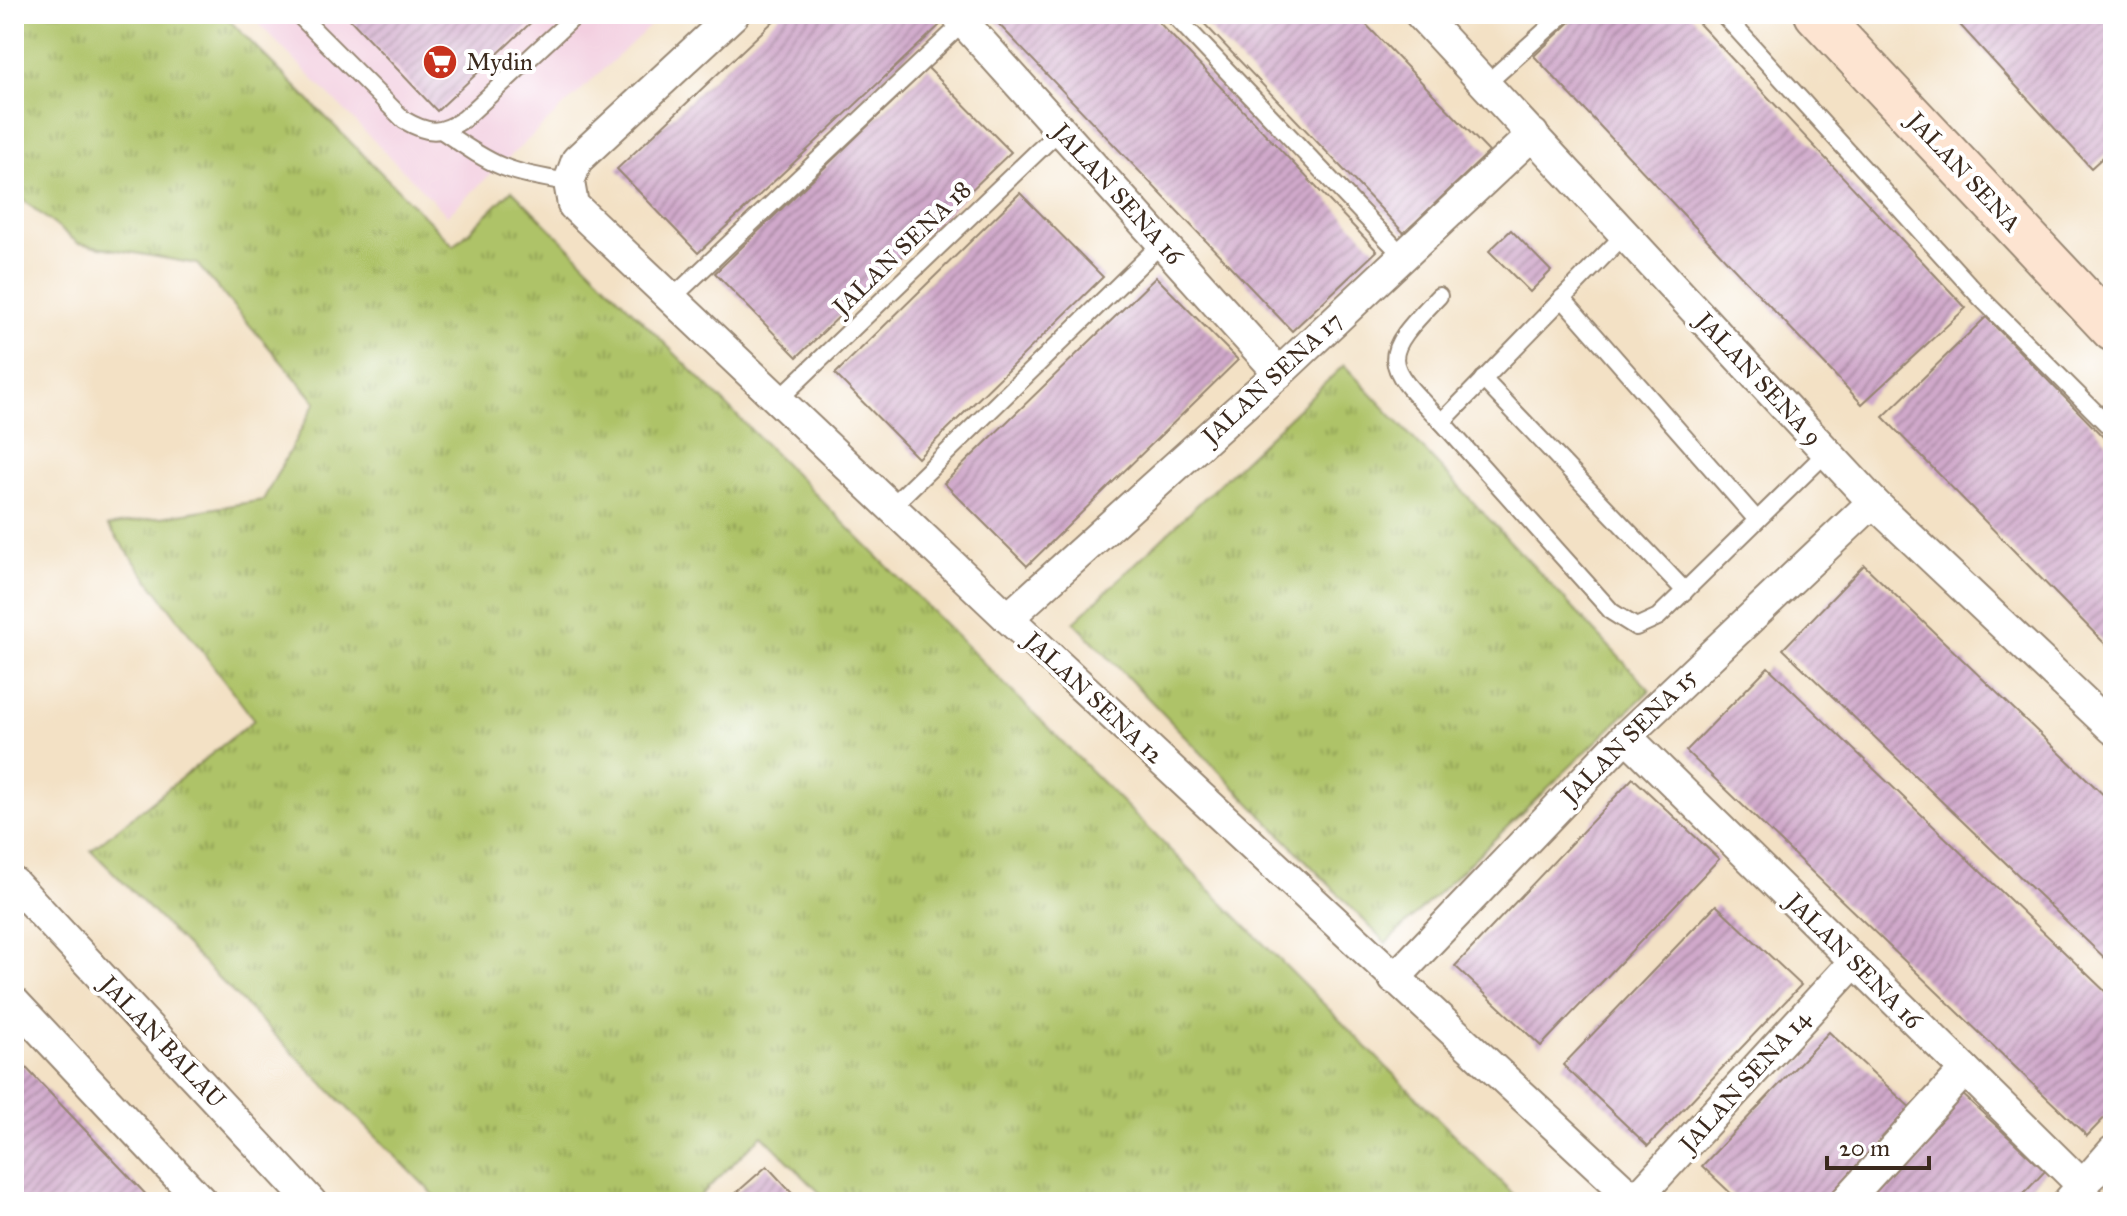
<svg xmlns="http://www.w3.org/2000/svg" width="2127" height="1216" viewBox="0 0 2127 1216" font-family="'IM FELL Great Primer',serif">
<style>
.built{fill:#f3cfe0}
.grass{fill:url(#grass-tufts);stroke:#747642;stroke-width:2}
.building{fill:url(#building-hatch)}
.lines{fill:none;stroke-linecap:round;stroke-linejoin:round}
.lane-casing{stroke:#978672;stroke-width:20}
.street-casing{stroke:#978672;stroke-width:34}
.secondary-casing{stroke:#978672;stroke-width:46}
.lane{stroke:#fff;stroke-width:16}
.street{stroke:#fff;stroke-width:30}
.secondary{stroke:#fde4d1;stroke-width:42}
.labels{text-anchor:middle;stroke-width:8;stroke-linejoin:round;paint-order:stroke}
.poi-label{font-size:24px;fill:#3b2a1e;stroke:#fff;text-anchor:start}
.street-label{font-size:24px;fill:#3b2a1e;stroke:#fff}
</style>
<defs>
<pattern id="grass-tufts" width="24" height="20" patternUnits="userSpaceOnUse" patternTransform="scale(2)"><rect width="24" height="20" fill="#aec367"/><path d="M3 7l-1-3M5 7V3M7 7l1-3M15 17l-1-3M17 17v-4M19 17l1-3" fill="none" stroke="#8f9f54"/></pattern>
<pattern id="building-hatch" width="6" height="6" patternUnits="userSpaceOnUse" patternTransform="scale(2)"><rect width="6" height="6" fill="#d0a9cb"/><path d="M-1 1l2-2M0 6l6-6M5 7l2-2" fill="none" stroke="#aa8aa4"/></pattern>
</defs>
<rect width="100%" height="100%" fill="#fff"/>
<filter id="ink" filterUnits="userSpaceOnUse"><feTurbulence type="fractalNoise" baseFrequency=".0125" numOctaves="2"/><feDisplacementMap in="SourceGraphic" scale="16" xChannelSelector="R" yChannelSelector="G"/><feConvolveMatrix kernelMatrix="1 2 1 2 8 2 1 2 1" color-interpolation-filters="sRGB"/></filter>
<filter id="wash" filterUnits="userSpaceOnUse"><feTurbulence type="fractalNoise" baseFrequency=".006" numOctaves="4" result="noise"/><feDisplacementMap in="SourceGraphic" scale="32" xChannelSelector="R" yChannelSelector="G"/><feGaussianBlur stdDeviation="1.8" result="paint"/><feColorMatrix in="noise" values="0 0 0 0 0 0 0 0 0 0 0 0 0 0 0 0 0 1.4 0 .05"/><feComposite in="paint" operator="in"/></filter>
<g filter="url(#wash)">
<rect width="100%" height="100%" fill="#f3e1c5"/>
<!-- built -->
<path class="built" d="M249 14H663L447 215Z"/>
<!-- grass -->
<g class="grass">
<path d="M14 14H223L454 246 512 190 1521 1202H829L762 1135 694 1202H441L91 850 254 720 108 526 263 500 316 402 197 264 78 243 14 193Z"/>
<path d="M1344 365 1650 690 1386 943 1074 622Z"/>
</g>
<g id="blocks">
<!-- building -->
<g class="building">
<path d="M345 14H540L437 111Z"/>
<path d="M781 14H930L940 25 698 253 617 169Z"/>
<path d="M989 14H1151L1377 251 1292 331Z"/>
<path d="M1195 14H1356L1489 152 1404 233Z"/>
<path d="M1579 14H1690L1966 308 1862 404 1534 56Z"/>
<path d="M1950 14H2113V148L2091 168Z"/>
<path d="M928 68 1011 152 797 357 715 273Z"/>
<path d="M1020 193 1103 277 918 458 835 374Z"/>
<path d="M1511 230 1551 271 1530 292 1489 251Z"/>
<path d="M1156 277 1238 360 1027 566 944 483Z"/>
<path d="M1986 317 2113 447V652L1883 417Z"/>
<path d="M1864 565 2113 804V966L1783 649Z"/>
<path d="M1768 667 2113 999V1109L2087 1136 1686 751Z"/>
<path d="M1633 778 1719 859 1541 1046 1455 966Z"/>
<path d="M1716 905 1801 985 1648 1146 1563 1065Z"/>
<path d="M1829 1032 1915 1112 1830 1202H1740L1702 1166Z"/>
<path d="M14 1055 86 1131 153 1202H14Z"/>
<path d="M1959 1091 2045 1171 2016 1202H1854Z"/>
<path d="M767 1166 800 1202H726Z"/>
</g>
</g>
</g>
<g filter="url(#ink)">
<use href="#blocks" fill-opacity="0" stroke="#978672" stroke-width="2"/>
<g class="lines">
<!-- lane casing -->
<g class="lane-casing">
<g id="lane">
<path d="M298 14 404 120C428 134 440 135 464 119L577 14"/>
<path d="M1173 14 1403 256"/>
<path d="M1723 14 1981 298 2113 430"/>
<path d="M1486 84 1564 14"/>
<path d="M444 132C495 167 508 173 569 182"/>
<path d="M1625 234 1442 422 1612 612 1636 627 1658 617 1827 452"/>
<path d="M1439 296C1378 359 1382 361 1442 422"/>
<path d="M1562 298 1757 520"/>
<path d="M671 299 964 22"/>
<path d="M1483 379 1685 591"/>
<path d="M778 400 1060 130"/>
<path d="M891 507 1162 243"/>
<path d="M2082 1185 2101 1202"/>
</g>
</g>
<!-- street casing -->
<g class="street-casing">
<g id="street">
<path d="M734 14 577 160 569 182 573 205 1008 618 1637 1202"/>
<path d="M956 14 1279 373"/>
<path d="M1420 14 1873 502 2113 729"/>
<path d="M1008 618 1279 373 1533 134"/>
<path d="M1626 736 2082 1185"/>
<path d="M14 883 311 1202"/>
<path d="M1394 979 1626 736 1873 502"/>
<path d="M14 1002 202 1202"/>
<path d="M1635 1200 1855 961"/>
<path d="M1845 1202 1965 1070"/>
<path d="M2068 1202 2113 1151"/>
</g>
</g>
<!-- secondary casing -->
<g class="secondary-casing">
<path id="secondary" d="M1816 14 2113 330"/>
</g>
<!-- lane -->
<use href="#lane" class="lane"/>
<!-- street -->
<use href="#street" class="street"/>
<!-- secondary -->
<use href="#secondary" class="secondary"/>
</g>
</g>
<!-- icons -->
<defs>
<g id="supermarket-disc" transform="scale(1.8)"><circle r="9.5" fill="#c8321e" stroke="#fff"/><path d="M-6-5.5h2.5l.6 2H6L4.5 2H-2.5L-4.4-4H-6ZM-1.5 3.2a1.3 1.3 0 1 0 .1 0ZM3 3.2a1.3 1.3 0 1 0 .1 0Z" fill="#fff"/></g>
</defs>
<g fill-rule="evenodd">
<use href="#supermarket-disc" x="440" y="62"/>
</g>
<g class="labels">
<!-- poi labels -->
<g class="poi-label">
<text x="466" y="70">Mydin</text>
</g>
<!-- street labels -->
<g class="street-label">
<text transform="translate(1964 172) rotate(47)" y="8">JALAN SENA</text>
<text transform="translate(1118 194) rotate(48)" y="8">JALAN SENA 16</text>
<text transform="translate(902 248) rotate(-44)" y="8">JALAN SENA 18</text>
<text transform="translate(1272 378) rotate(-43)" y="8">JALAN SENA 17</text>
<text transform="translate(1759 379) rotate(47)" y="8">JALAN SENA 9</text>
<text transform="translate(1094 698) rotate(43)" y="8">JALAN SENA 12</text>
<text transform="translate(1629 736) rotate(-45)" y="8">JALAN SENA 15</text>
<text transform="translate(1854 961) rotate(45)" y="8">JALAN SENA 16</text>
<text transform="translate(163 1042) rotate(47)" y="8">JALAN BALAU</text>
<text transform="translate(1745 1081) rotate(-48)" y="8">JALAN SENA 14</text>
</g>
</g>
<!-- margin -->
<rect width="2127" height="1216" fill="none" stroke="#fff" stroke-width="48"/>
<!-- scale -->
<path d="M1827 1156v12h102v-12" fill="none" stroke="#3b2a1e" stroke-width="4"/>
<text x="1839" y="1156" font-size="24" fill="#3b2a1e" stroke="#ffffff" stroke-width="6" paint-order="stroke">20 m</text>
</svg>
